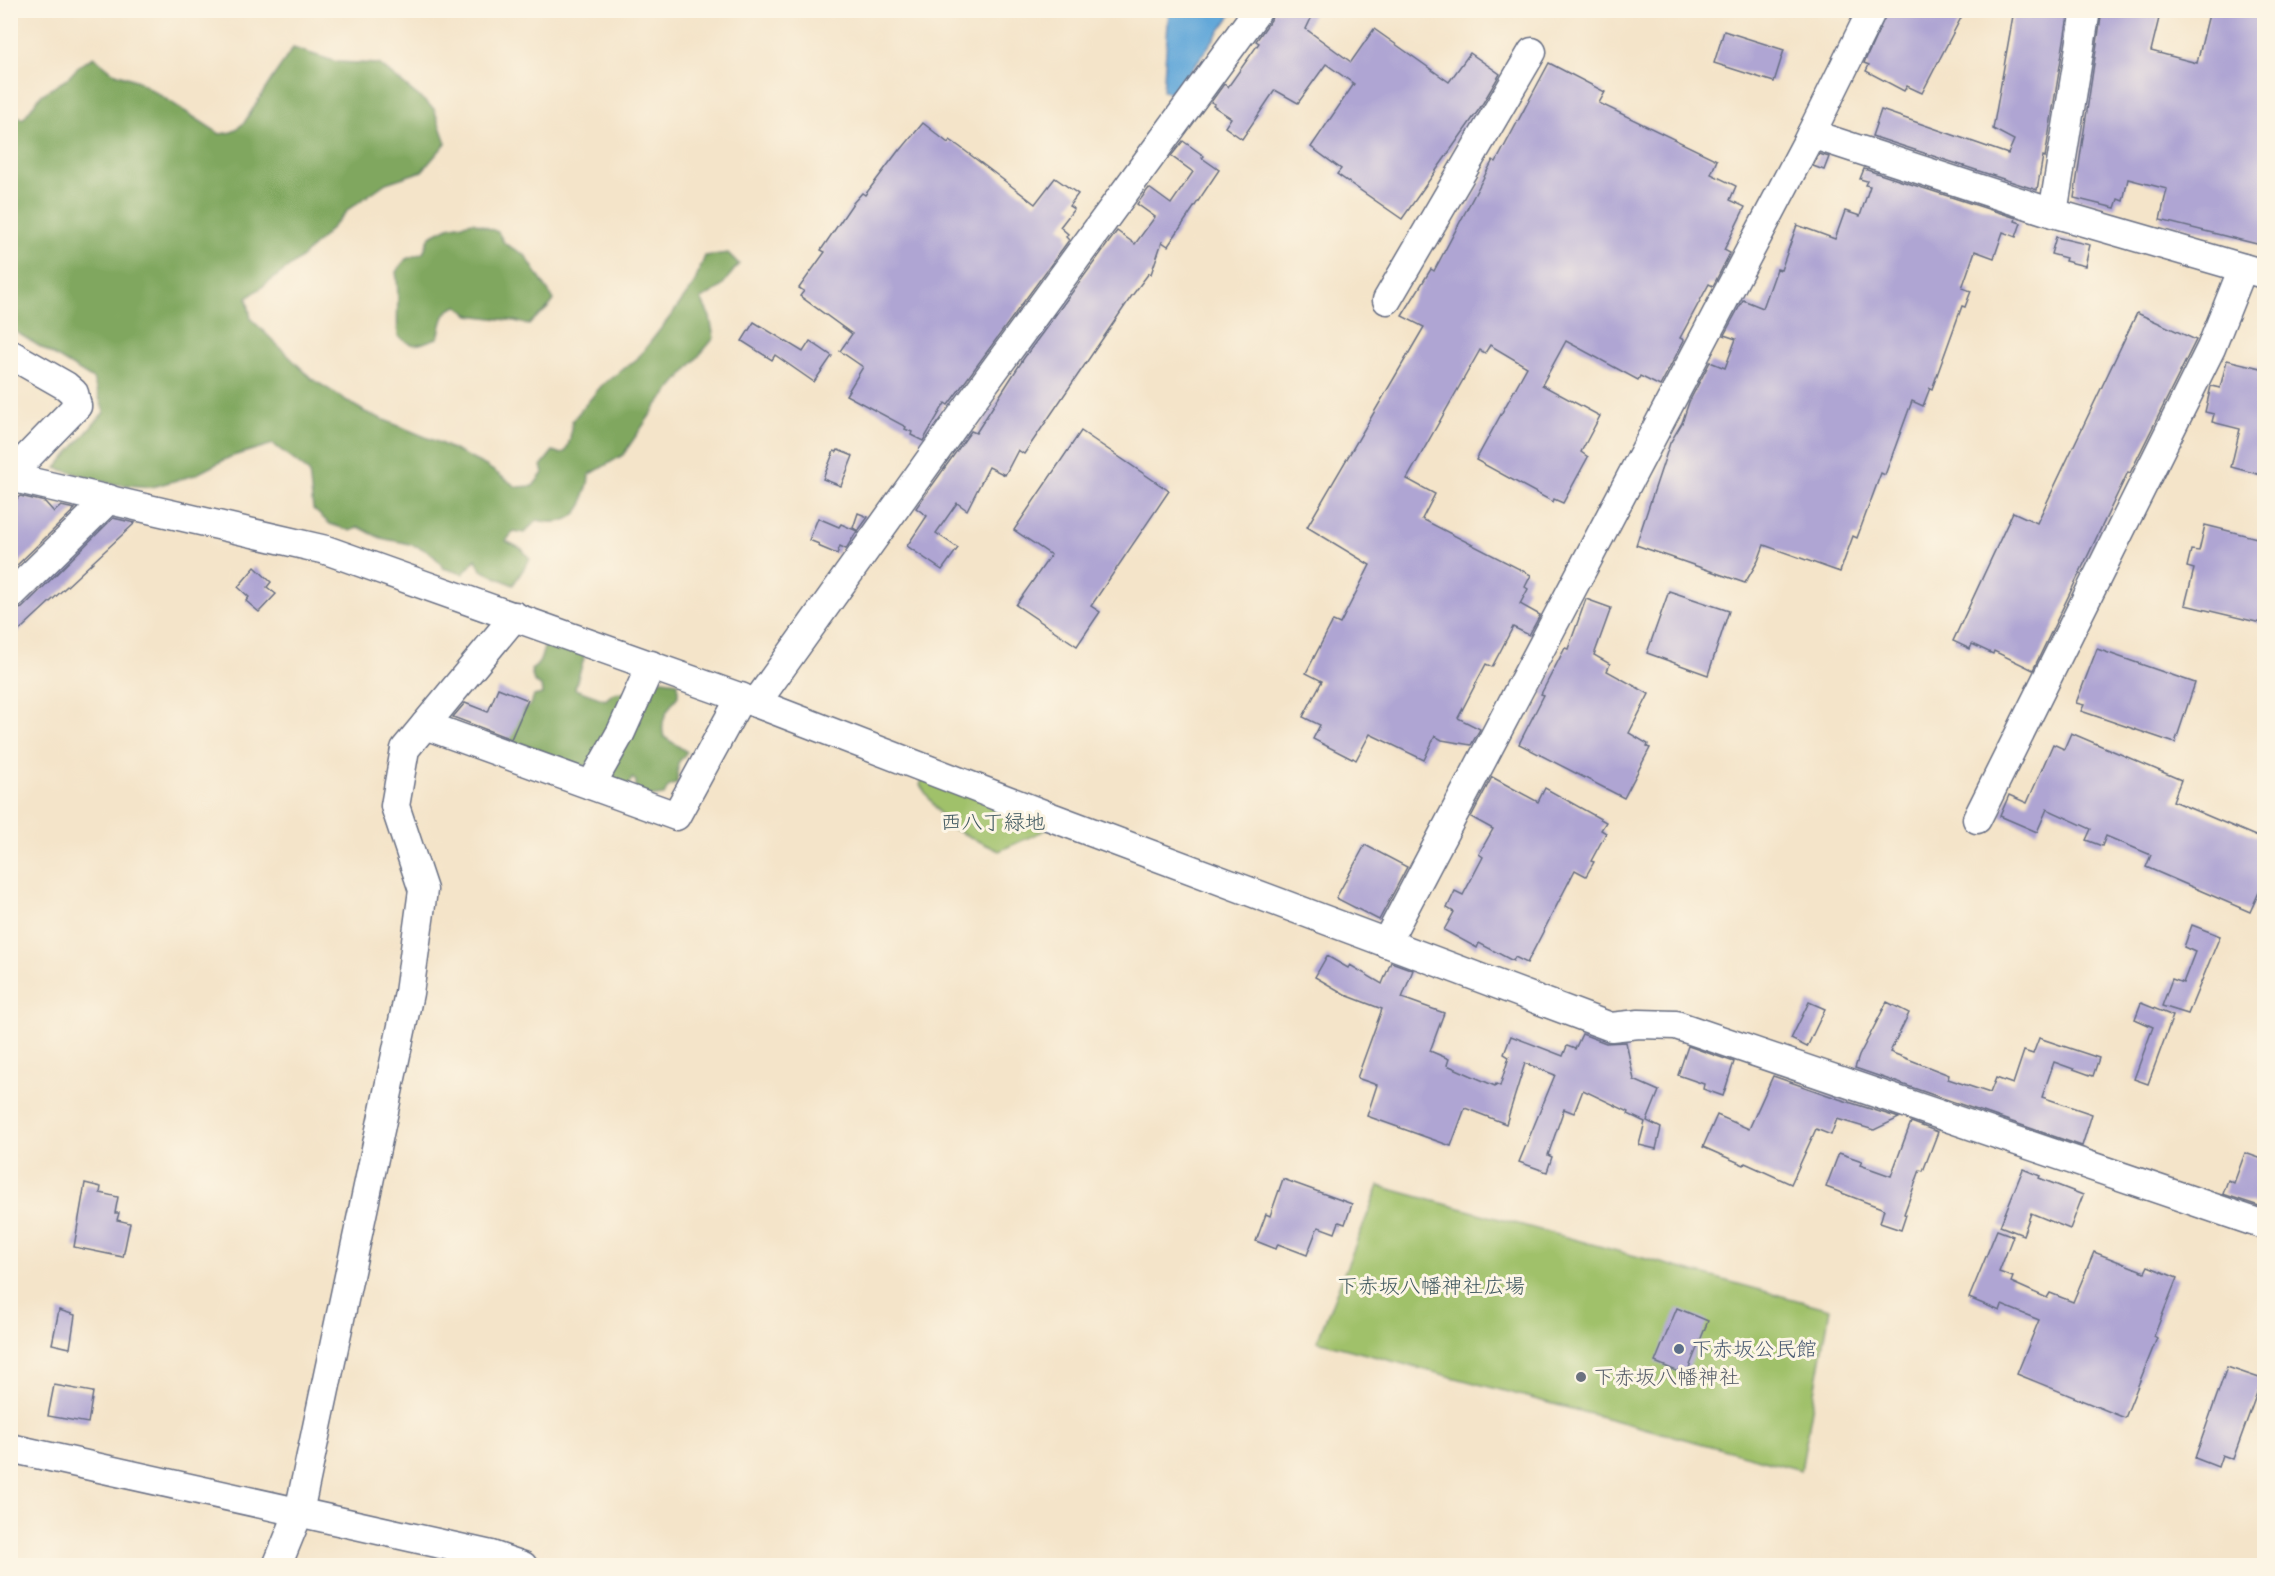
<svg xmlns="http://www.w3.org/2000/svg" width="2275" height="1576" viewBox="0 0 2275 1576" font-family="'Indie Flower','Klee One',sans-serif">
<style>
.green{fill:#a0c16a;stroke:#5e7864;stroke-width:1.5}
.forest{fill:#80a75e;stroke:#4e6b5e;stroke-width:1.5}
.water{fill:#64a8d9;stroke:#406c9c;stroke-width:1.5}
.building{fill:#afa5d3}
.lines{fill:none;stroke-linecap:round;stroke-linejoin:round}
.minor-casing{stroke:#676e83;stroke-width:31}
.minor{stroke:#fff;stroke-width:28}
.service-dot{fill:#5c6f8a;stroke:#fcf5e5;stroke-width:2}
.worship-dot{fill:#6b7280;stroke:#fcf5e5;stroke-width:2}
.labels{text-anchor:middle;stroke-width:6;stroke-linejoin:round;paint-order:stroke}
.park-label{font-size:21px;fill:#435b62;stroke:#fcf5e5}
.service-label{font-size:21px;fill:#4e5e75;stroke:#fcf5e5;text-anchor:start}
.worship-label{font-size:21px;fill:#5b616d;stroke:#fcf5e5;text-anchor:start}
</style>
<rect width="100%" height="100%" fill="#fcf5e5"/>
<filter id="ink" filterUnits="userSpaceOnUse"><feTurbulence type="fractalNoise" baseFrequency=".0167" numOctaves="2"/><feDisplacementMap in="SourceGraphic" scale="12" xChannelSelector="R" yChannelSelector="G"/><feConvolveMatrix kernelMatrix="1 2 1 2 8 2 1 2 1" color-interpolation-filters="sRGB"/></filter>
<filter id="wash" filterUnits="userSpaceOnUse"><feTurbulence type="fractalNoise" baseFrequency=".008" numOctaves="4" result="noise"/><feDisplacementMap in="SourceGraphic" scale="24" xChannelSelector="R" yChannelSelector="G"/><feGaussianBlur stdDeviation="1.35" result="paint"/><feColorMatrix in="noise" values="0 0 0 0 0 0 0 0 0 0 0 0 0 0 0 0 0 1.4 0 .05"/><feComposite in="paint" operator="in"/></filter>
<g filter="url(#wash)">
<rect width="100%" height="100%" fill="#f4e4c9"/>
<!-- green -->
<g class="green">
<path d="M926 771 1052 827 999 851 949 827 920 785Z"/>
<path d="M1379 1186 1830 1309 1801 1470 1317 1341Z"/>
</g>
<!-- forest -->
<g class="forest">
<path d="M293 48 337 62 379 64 434 109 446 143 422 171 386 183 349 209 324 236 300 259 247 298 251 319 312 379 365 412 440 443 486 466 517 487 533 486 543 473 541 466 553 451 561 454 566 451 570 439 572 421 602 385 637 359 673 313 694 284 705 256 728 253 739 264 720 288 701 299 710 317 714 338 657 405 623 455 589 475C589 484 588 485 585 493 583 496 584 500 583 503 573 523 556 525 537 520L524 533 514 531 506 541 522 549 530 559 513 585 481 570 476 559 463 574 443 568C430 545 409 544 385 539 376 537 367 531 359 527L351 531 330 524 313 509 309 472 273 444 230 457 195 475 152 487 112 484 56 468 104 412 93 379 11 329V113L23 119 41 95 67 79 79 66 94 57 113 72 138 81 220 134 232 132 244 123 271 80Z"/>
<path d="M473 222 498 232 505 244 525 255 554 300C547 312 537 315 529 325L515 321 469 315 458 306C441 310 442 324 438 338 418 343 417 351 398 336 396 314 400 294 396 272L406 259 423 253 430 236 448 227Z"/>
<path d="M546 643 585 652C584 665 577 676 575 689L605 700 614 693 625 692 624 705 589 764 583 767 570 762 560 764 515 744 508 737 519 714 529 706 534 696 542 694 541 686 534 682 531 670C544 662 540 654 546 643Z"/>
<path d="M655 679 678 682V696C668 708 659 721 664 737L687 752 678 763 677 783 668 787 664 795 640 798 636 793V781L632 778 629 785 609 780Z"/>
</g>
<!-- water -->
<path class="water" d="M1169 11H1234L1174 94 1163 91Z"/>
<g id="blocks">
<!-- building -->
<g class="building">
<path d="M1274 10H1315L1306 29 1351 62 1374 29 1449 82 1470 53 1500 74 1480 108 1402 219 1337 174 1341 169 1311 147 1354 84 1326 64 1298 103 1275 90 1242 139 1225 127 1231 118 1213 106 1215 104 1211 102 1224 84 1228 87 1259 43 1256 41 1271 20Z"/>
<path d="M1888 10H1965L1922 93 1907 86 1904 91 1866 71 1869 65 1864 63Z"/>
<path d="M2014 10H2069L2045 157 2043 156 2037 190 1872 136 1881 110 2008 154 2014 140 1993 129Z"/>
<path d="M2102 10H2161L2151 51 2197 63 2210 10H2265V246L2160 220 2167 189 2128 179 2123 201 2118 199 2115 208 2074 198Z"/>
<path d="M1724 31 1784 50 1774 82 1714 63Z"/>
<path d="M1549 63 1605 92 1599 103 1717 160 1711 174 1736 186 1730 200 1745 207 1724 250 1730 253 1713 286 1709 284 1680 338 1684 340 1660 386 1640 376 1638 380 1566 341 1542 385 1600 416 1581 452 1588 457 1563 503 1554 499 1553 502 1476 460 1527 367 1490 345 1485 353 1480 350 1407 479 1435 494 1422 519 1531 575 1525 587 1528 589 1520 604 1540 615 1529 635 1513 627 1492 667 1486 664 1458 718 1480 729 1471 745 1442 740 1435 736 1424 760 1370 734 1356 760 1353 758 1352 759 1313 739 1320 725 1303 717 1322 681 1306 673 1333 621 1340 624 1370 565 1307 527 1424 327 1402 316 1431 269 1434 271 1493 160 1496 162Z"/>
<path d="M923 123 948 143 950 140 960 147 1035 204 1055 178 1078 194 1069 206 1074 209 1060 227 1068 234 1066 237 1069 240 948 405 945 403 923 441 911 435 912 432 905 429 906 427 846 395 863 367 840 351 852 334 800 296 804 291 799 288 825 252 821 250 853 203 862 193 865 195 899 150 900 151Z"/>
<path d="M1183 141 1204 156 1202 158 1219 170 1168 246 1162 242 1151 274 1149 273 1131 297 1024 454 1018 450 1005 475 989 467 967 510 957 503 936 533 958 548 942 570 907 546 927 516 916 508 971 431 976 433 1024 358 1117 231 1135 244 1155 217 1137 204 1149 188 1171 204 1193 172 1171 156Z"/>
<path d="M1819 154 1829 157 1824 170 1813 166Z"/>
<path d="M1864 169 2016 218 2015 221 2021 223 2016 237 2003 232 1994 258 1975 251 1962 288 1971 291 1965 307 1962 306 1932 389 1930 388 1923 406 1912 401 1885 475 1881 473 1857 538 1853 536 1840 572 1764 545 1758 561 1745 583 1636 545 1670 443 1682 423 1689 402 1710 362 1725 368 1736 339 1724 335 1743 300 1763 308 1777 269 1781 270 1797 225 1835 239 1845 211 1860 216 1870 186 1865 185 1867 181 1860 179Z"/>
<path d="M2056 237 2090 245 2085 266 2065 261 2066 258 2051 254Z"/>
<path d="M2137 313 2196 340 2130 473 2128 472 2033 670 1994 651 1993 654 1972 644 1970 649 1953 641 2013 512 2037 523Z"/>
<path d="M754 322 803 352 810 341 832 356 814 382 775 355 772 360 742 341Z"/>
<path d="M2227 360 2265 369V476L2231 467 2240 429 2212 422 2214 414 2205 412 2211 386 2220 388Z"/>
<path d="M1081 431 1169 491 1091 606 1100 612 1077 646 1016 605 1051 555 1014 530Z"/>
<path d="M838 450 853 456 841 486 823 479 834 451 837 452Z"/>
<path d="M20 496 45 502 54 512 61 506 75 509 10 572V505Z"/>
<path d="M858 513 868 517 858 531 853 528Z"/>
<path d="M113 518 135 523 10 639V612L22 608Z"/>
<path d="M818 518 839 527 841 524 857 531 846 549 840 546 837 554 818 546 819 544 809 540Z"/>
<path d="M2205 525 2265 540V624L2185 605 2194 569 2187 567 2191 550 2199 551Z"/>
<path d="M255 567 271 582 267 587 276 594 259 612 246 601 249 597 238 587Z"/>
<path d="M1669 591 1729 611 1708 675 1647 653Z"/>
<path d="M1586 599 1611 608 1594 655 1610 664 1607 671 1649 694 1629 733 1648 744 1647 747 1650 748 1624 798 1519 744 1544 695 1541 694 1565 648 1568 649Z"/>
<path d="M2097 649 2195 683 2175 743 2081 711 2084 705 2076 703Z"/>
<path d="M498 688 528 700 511 739 453 717 465 703 488 712Z"/>
<path d="M2071 733 2181 780 2173 801 2265 840V879L2250 912 2146 867 2151 855 2106 836 2102 846 2086 840 2091 829 2047 809 2037 832 2000 816 2009 795 2027 803 2053 744 2064 749Z"/>
<path d="M1492 777 1538 802 1545 788 1606 822 1601 830 1606 833 1591 861 1594 862 1586 876 1575 870 1527 963 1515 957 1513 961 1479 943 1477 948 1444 930 1454 912 1447 908 1455 891 1463 895 1483 857 1479 854 1493 829 1471 817Z"/>
<path d="M1365 845 1407 867 1379 920 1336 898Z"/>
<path d="M2192 925 2220 936 2188 1014 2162 1006 2172 979 2183 983 2195 952 2184 947Z"/>
<path d="M1327 956 1348 968 1350 965 1382 984 1391 962 1413 970 1402 998 1444 1013 1430 1051 1449 1059 1447 1065 1495 1086 1496 1084 1500 1086 1509 1057 1504 1054 1511 1036 1563 1056 1567 1046 1575 1049 1582 1034 1606 1043 1626 1042 1634 1080 1659 1091 1647 1121 1661 1128 1656 1149 1639 1145 1645 1122 1628 1114 1629 1112 1583 1090 1574 1113 1564 1109 1548 1155 1552 1157 1547 1172 1519 1162 1555 1075 1525 1063 1506 1124 1465 1108 1451 1146 1367 1116 1377 1085 1357 1078 1382 1009 1348 996 1315 977Z"/>
<path d="M1809 1002 1825 1009 1807 1047 1791 1039Z"/>
<path d="M1887 1002 1909 1013 1890 1052 1949 1075 1948 1079 1990 1093 1996 1078 2013 1084 2024 1051 2033 1054 2039 1038 2099 1058 2093 1076 2054 1062 2042 1097 2092 1114 2082 1146 1855 1068 1859 1056Z"/>
<path d="M2141 1003 2173 1016 2148 1084 2134 1079 2153 1027 2135 1019Z"/>
<path d="M1688 1046 1734 1062 1723 1096 1703 1089 1704 1084 1678 1075Z"/>
<path d="M1773 1076 1839 1099 1899 1118 1874 1130 1837 1119 1831 1135 1816 1129 1791 1184 1745 1163 1744 1165 1703 1147 1717 1115 1749 1129Z"/>
<path d="M1911 1122 1938 1132 1923 1171 1920 1170 1904 1214 1906 1215 1901 1230 1880 1223 1884 1209 1826 1187 1839 1153 1862 1161 1860 1165 1891 1176Z"/>
<path d="M2245 1153 2265 1160V1208L2223 1194 2228 1180 2234 1183Z"/>
<path d="M2023 1169 2040 1176 2039 1178 2083 1195 2070 1229 2031 1213 2023 1235 2000 1226Z"/>
<path d="M1283 1179 1352 1204 1345 1224 1339 1222 1335 1233 1319 1227 1317 1229 1307 1255 1278 1244 1276 1249 1256 1241 1266 1214 1270 1216Z"/>
<path d="M85 1183 101 1187 100 1193 118 1197 115 1213H119L117 1220 130 1223 123 1257 74 1247Z"/>
<path d="M1997 1230 2013 1236 1999 1272 2013 1277 2011 1282 2047 1298 2050 1293 2073 1302 2094 1252 2145 1272 2148 1266 2177 1278 2154 1336 2157 1338 2125 1418 2017 1374 2039 1320 2002 1305 2000 1311 1969 1298Z"/>
<path d="M1677 1308 1708 1321 1686 1375 1655 1362Z"/>
<path d="M59 1310 75 1315 70 1348 52 1344Z"/>
<path d="M2227 1367 2262 1379 2233 1459 2222 1455 2218 1467 2195 1458Z"/>
<path d="M54 1385 93 1392 88 1423 48 1416Z"/>
</g>
</g>
</g>
<g filter="url(#ink)">
<use href="#blocks" fill-opacity="0" stroke="#676e83" stroke-width="1.5"/>
<g class="lines">
<!-- minor casing -->
<g class="minor-casing">
<g id="minor">
<path d="M2086 10 2053 213 2264 274"/>
<path d="M1811 134 2053 213"/>
<path d="M1387 300 1532 52"/>
<path d="M10 354 66 386 74 393 77 406 10 475"/>
<path d="M10 477 326 550 756 703 1051 817 1611 1027 1639 1024 1676 1025 2264 1225"/>
<path d="M10 596 109 499"/>
<path d="M756 703 984 384 1258 10"/>
<path d="M425 725 676 816 741 697"/>
<path d="M591 785 621 732 651 665"/>
<path d="M1977 819 2211 348 2243 268"/>
<path d="M1386 943 1806 144 1872 10"/>
<path d="M10 1448 491 1555 523 1566"/>
<path d="M277 1566 299 1512 409 993 423 890 395 806 405 749 515 616"/>
</g>
</g>
<!-- minor -->
<use href="#minor" class="minor"/>
</g>
</g>
<!-- markers -->
<circle class="service-dot" cx="1679" cy="1349" r="6"/>
<circle class="worship-dot" cx="1581" cy="1377" r="6"/>
<g class="labels">
<!-- park labels -->
<g class="park-label">
<text x="993" y="829">西八丁緑地</text>
<text x="1431" y="1293">下赤坂八幡神社広場</text>
</g>
<!-- service labels -->
<g class="service-label">
<text x="1691" y="1356">下赤坂公民館</text>
</g>
<!-- worship labels -->
<g class="worship-label">
<text x="1593" y="1384">下赤坂八幡神社</text>
</g>
</g>
<!-- margin -->
<rect width="2275" height="1576" fill="none" stroke="#fcf5e5" stroke-width="36"/>
</svg>
